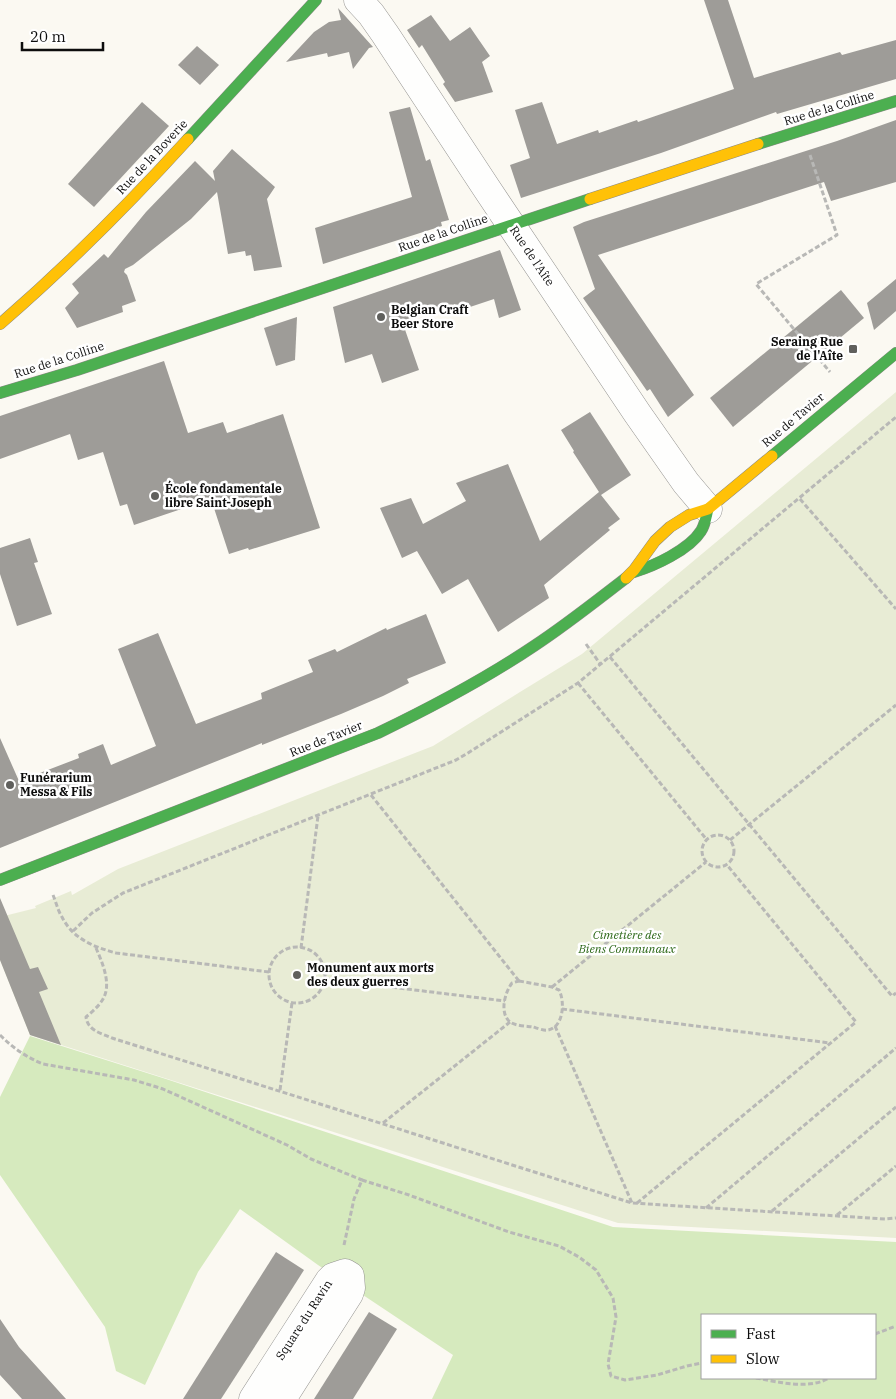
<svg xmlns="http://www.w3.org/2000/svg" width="896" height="1399" viewBox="0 0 896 1399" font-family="'IBM Plex Serif',serif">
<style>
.forest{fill:#d6eabe;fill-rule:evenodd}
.cemetery{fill:#e8ecd5}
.building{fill:#9e9c98}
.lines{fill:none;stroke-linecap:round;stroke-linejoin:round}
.street-casing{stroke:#949390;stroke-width:29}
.fast-casing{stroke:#8b8a87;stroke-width:12}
.slow-casing{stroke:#8b8a87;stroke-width:12}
.path{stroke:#b8b8b6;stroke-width:3;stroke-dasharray:5 2.5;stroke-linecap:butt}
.street{stroke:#fefefd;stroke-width:28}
.fast{stroke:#4caf50;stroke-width:11}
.slow{stroke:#ffc107;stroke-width:11}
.poi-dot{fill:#60605d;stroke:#fff;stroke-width:2}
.labels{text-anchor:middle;stroke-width:5;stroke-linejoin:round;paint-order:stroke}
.street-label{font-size:12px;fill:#0d0d0d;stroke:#fff}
.poi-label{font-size:12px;font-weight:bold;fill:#0d0d0d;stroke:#fff;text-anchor:start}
.park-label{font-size:12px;font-style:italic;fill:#2d6919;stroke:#fff}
</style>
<rect width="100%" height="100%" fill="#fbf9f2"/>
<!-- forest -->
<path class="forest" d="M30 1036 166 1079 613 1227 896 1242V1399H432L453 1355 318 1265 240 1209 198 1272 145 1385 116 1371 105 1327 0 1175V1097ZM702 1315H875V1378H702Z"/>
<!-- cemetery -->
<path class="cemetery" d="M896 392V1238L618 1223 30 1035 0 960V917L36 908 35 906 71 891 72 895 74 894 118 869 433 746 520 692 582 654Z"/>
<!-- building -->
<g class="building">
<path d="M704 0H728L754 78 840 52 842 55 896 40V79L777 114 776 112 661 153 521 198 510 165 530 158 515 110 542 102 557 144 598 130 599 133 637 120 638 122 734 89Z"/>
<path d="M338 8 373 47 369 48 353 69 349 52 328 57 327 53 286 62 314 32 329 22 341 20Z"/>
<path d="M431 15 450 41 470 27 490 56 482 62 493 92 455 102 443 84 445 82 422 45 419 48 407 30Z"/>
<path d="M197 46 219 65 200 85 178 65Z"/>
<path d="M142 102 169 126 94 207 68 184Z"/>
<path d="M410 107 426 161 430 159 449 220 441 222 442 226 323 264 315 228 412 197 389 112Z"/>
<path d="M896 120V182L831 201 824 182 598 255 694 395 668 417 650 389 647 391 583 298 595 289 573 227 584 222 837 141Z"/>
<path d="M232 149 275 187 267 199 282 267 254 271 251 255 246 256 245 251 228 254 217 192 191 219 133 265 125 269 124 272 127 275 136 301 122 306 123 312 77 328 65 308 79 293 72 284 104 254 108 258 146 212 195 161 215 181 213 171Z"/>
<path d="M500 250 521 310 499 318 494 299 458 311 455 304 402 321 419 370 382 383 372 354 345 363 333 307Z"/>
<path d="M896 279V311L874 330 867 303Z"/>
<path d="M841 290 864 318 733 427 710 398Z"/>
<path d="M297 317 295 360 276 366 264 328Z"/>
<path d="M164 361 188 433 223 422 227 433 283 414 320 528 249 550 248 548 229 554 211 499 134 525 127 504 120 506 103 452 78 460 70 434 0 459V416Z"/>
<path d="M590 412 631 475 601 495 620 519 608 528 610 530 544 585 549 598 498 632 468 579 442 594 417 551 402 558 380 508 411 498 423 524 466 501 456 483 508 464 540 541 599 492 573 452 574 451 561 430Z"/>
<path d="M30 538 38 562 34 563 52 614 17 626 0 574V548Z"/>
<path d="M426 614 446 663 407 679 409 683 383 696 341 714 262 745V743L0 848V738L19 781 79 758 78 754 103 744 111 765 156 746 118 649 158 633 196 724 262 699 261 693 313 672 308 660 335 649 337 652 386 628 387 630Z"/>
<path d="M0 898 30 969 38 967 48 989 39 992 61 1045 30 1035 0 960Z"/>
<path d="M276 1252 304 1270 290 1292 221 1399H183Z"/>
<path d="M369 1312 397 1329 353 1399H314Z"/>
<path d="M0 1319 19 1347 66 1399H22L0 1375Z"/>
</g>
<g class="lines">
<!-- street casing -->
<g class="street-casing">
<g id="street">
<path d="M358 0 371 14 385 34 487 189 637 413 686 483 708 509"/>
<path d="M253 1399 329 1281 333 1277 345 1273 350 1276 351 1288 349 1294 282 1399"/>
</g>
</g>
<!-- fast casing -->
<g class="fast-casing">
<g id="fast">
<path d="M188 139 316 0"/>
<path d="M758 144 896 101"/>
<path d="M0 393 77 370 590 199"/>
<path d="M772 456 896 353"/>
<path d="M634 572C654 566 689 550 701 531 705 525 706 517 708 509"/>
<path d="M0 880 378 733C432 707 485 679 534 646 566 625 596 601 626 578"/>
</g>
</g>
<!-- slow casing -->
<g class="slow-casing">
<g id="slow">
<path d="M590 199 758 144"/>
<path d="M0 324C67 266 129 204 188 139"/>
<path d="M626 578 634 570 655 541 670 527 689 515 708 509 772 456"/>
</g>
</g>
<!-- path -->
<g class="path">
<path d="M810 155 837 235 756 284 830 372"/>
<path d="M800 499 896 609"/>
<path d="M586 644 601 665"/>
<path d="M610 657 892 996 896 993"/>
<path d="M578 683 707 840"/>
<path d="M371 795 519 981"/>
<circle cx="718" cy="851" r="16"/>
<path d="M730 840 896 705"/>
<path d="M53 895C56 902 58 911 62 917 73 939 94 947 116 953L269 972"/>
<path d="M73 931 92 913 123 893 456 760 468 753 578 683 896 417"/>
<circle cx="297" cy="975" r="28"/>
<path d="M96 948C102 962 112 984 103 999 99 1006 92 1012 86 1017 88 1031 101 1033 112 1038L632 1203 885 1219 896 1218"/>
<path d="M301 948 318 816"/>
<path d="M325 979 505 1001"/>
<path d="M519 981 552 987 559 990C565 1001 564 1027 548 1030 544 1031 537 1028 533 1027 526 1026 516 1026 510 1022 499 1013 505 992 512 983Z"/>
<path d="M552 987 706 862"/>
<path d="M562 1009 830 1043"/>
<path d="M555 1026 632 1203"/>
<path d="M0 1035C13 1048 26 1057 43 1064L134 1080 163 1089 287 1145 311 1159 362 1180"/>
<path d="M280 1090 292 1003"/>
<path d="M383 1123 510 1022"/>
<path d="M637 1203 856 1022 727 865"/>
<path d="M706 1208 896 1048"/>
<path d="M772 1211 896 1107"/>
<path d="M837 1215 896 1166"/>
<path d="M344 1245 354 1199 362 1180 409 1195 509 1232 559 1246 579 1257 596 1270 613 1298 616 1317 608 1364 611 1376 625 1380 657 1375 687 1366 702 1363"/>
<path d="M875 1334 896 1326"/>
<path d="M756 1378C778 1382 809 1390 829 1378"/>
</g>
<!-- street -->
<use href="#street" class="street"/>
<!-- fast -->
<use href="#fast" class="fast"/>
<!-- slow -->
<use href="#slow" class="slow"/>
</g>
<!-- markers -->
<g class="poi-dot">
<circle cx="381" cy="317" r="5"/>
<rect x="848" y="344" width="10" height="10" rx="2.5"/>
<circle cx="155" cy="496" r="5"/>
<circle cx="10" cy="785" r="5"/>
<circle cx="297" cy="975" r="5"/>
</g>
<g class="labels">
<!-- street labels -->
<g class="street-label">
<text transform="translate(829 108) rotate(-17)" y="4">Rue de la Colline</text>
<text transform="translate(152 157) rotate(-47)" y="4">Rue de la Boverie</text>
<text transform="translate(443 233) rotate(-19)" y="4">Rue de la Colline</text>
<text transform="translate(532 256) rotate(56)" y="4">Rue de l'Aîte</text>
<text transform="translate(59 360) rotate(-18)" y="4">Rue de la Colline</text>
<text transform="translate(793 420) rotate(-40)" y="4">Rue de Tavier</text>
<text transform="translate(326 739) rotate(-22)" y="4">Rue de Tavier</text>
<text transform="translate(304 1320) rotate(-57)" y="4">Square du Ravin</text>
</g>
<!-- poi labels -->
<g class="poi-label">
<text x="391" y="314">Belgian Craft<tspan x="391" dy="14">Beer Store</tspan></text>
<text x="843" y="346" text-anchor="end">Seraing Rue<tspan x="843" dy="14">de l'Aîte</tspan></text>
<text x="165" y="493">École fondamentale<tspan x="165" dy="14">libre Saint-Joseph</tspan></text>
<text x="20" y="782">Funérarium<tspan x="20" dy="14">Messa &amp; Fils</tspan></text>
<text x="307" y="972">Monument aux morts<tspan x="307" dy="14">des deux guerres</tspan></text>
</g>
<!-- park labels -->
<g class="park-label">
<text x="627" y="939">Cimetière des<tspan x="627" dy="14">Biens Communaux</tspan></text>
</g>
</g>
<!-- legend -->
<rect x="701" y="1314" width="175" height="65" fill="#ffffff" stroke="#9e9e9e"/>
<rect x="711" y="1330" width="25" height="8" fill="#4caf50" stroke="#9e9e9e"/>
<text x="746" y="1339" font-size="15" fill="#0d0d0d">Fast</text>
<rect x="711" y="1355" width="25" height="8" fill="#ffc107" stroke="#9e9e9e"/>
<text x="746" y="1364" font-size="15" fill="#0d0d0d">Slow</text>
<!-- scale -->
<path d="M22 42v8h81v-8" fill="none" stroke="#0d0d0d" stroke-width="2.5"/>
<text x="30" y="42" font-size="15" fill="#0d0d0d" stroke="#ffffff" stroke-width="4" paint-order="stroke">20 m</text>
</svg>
